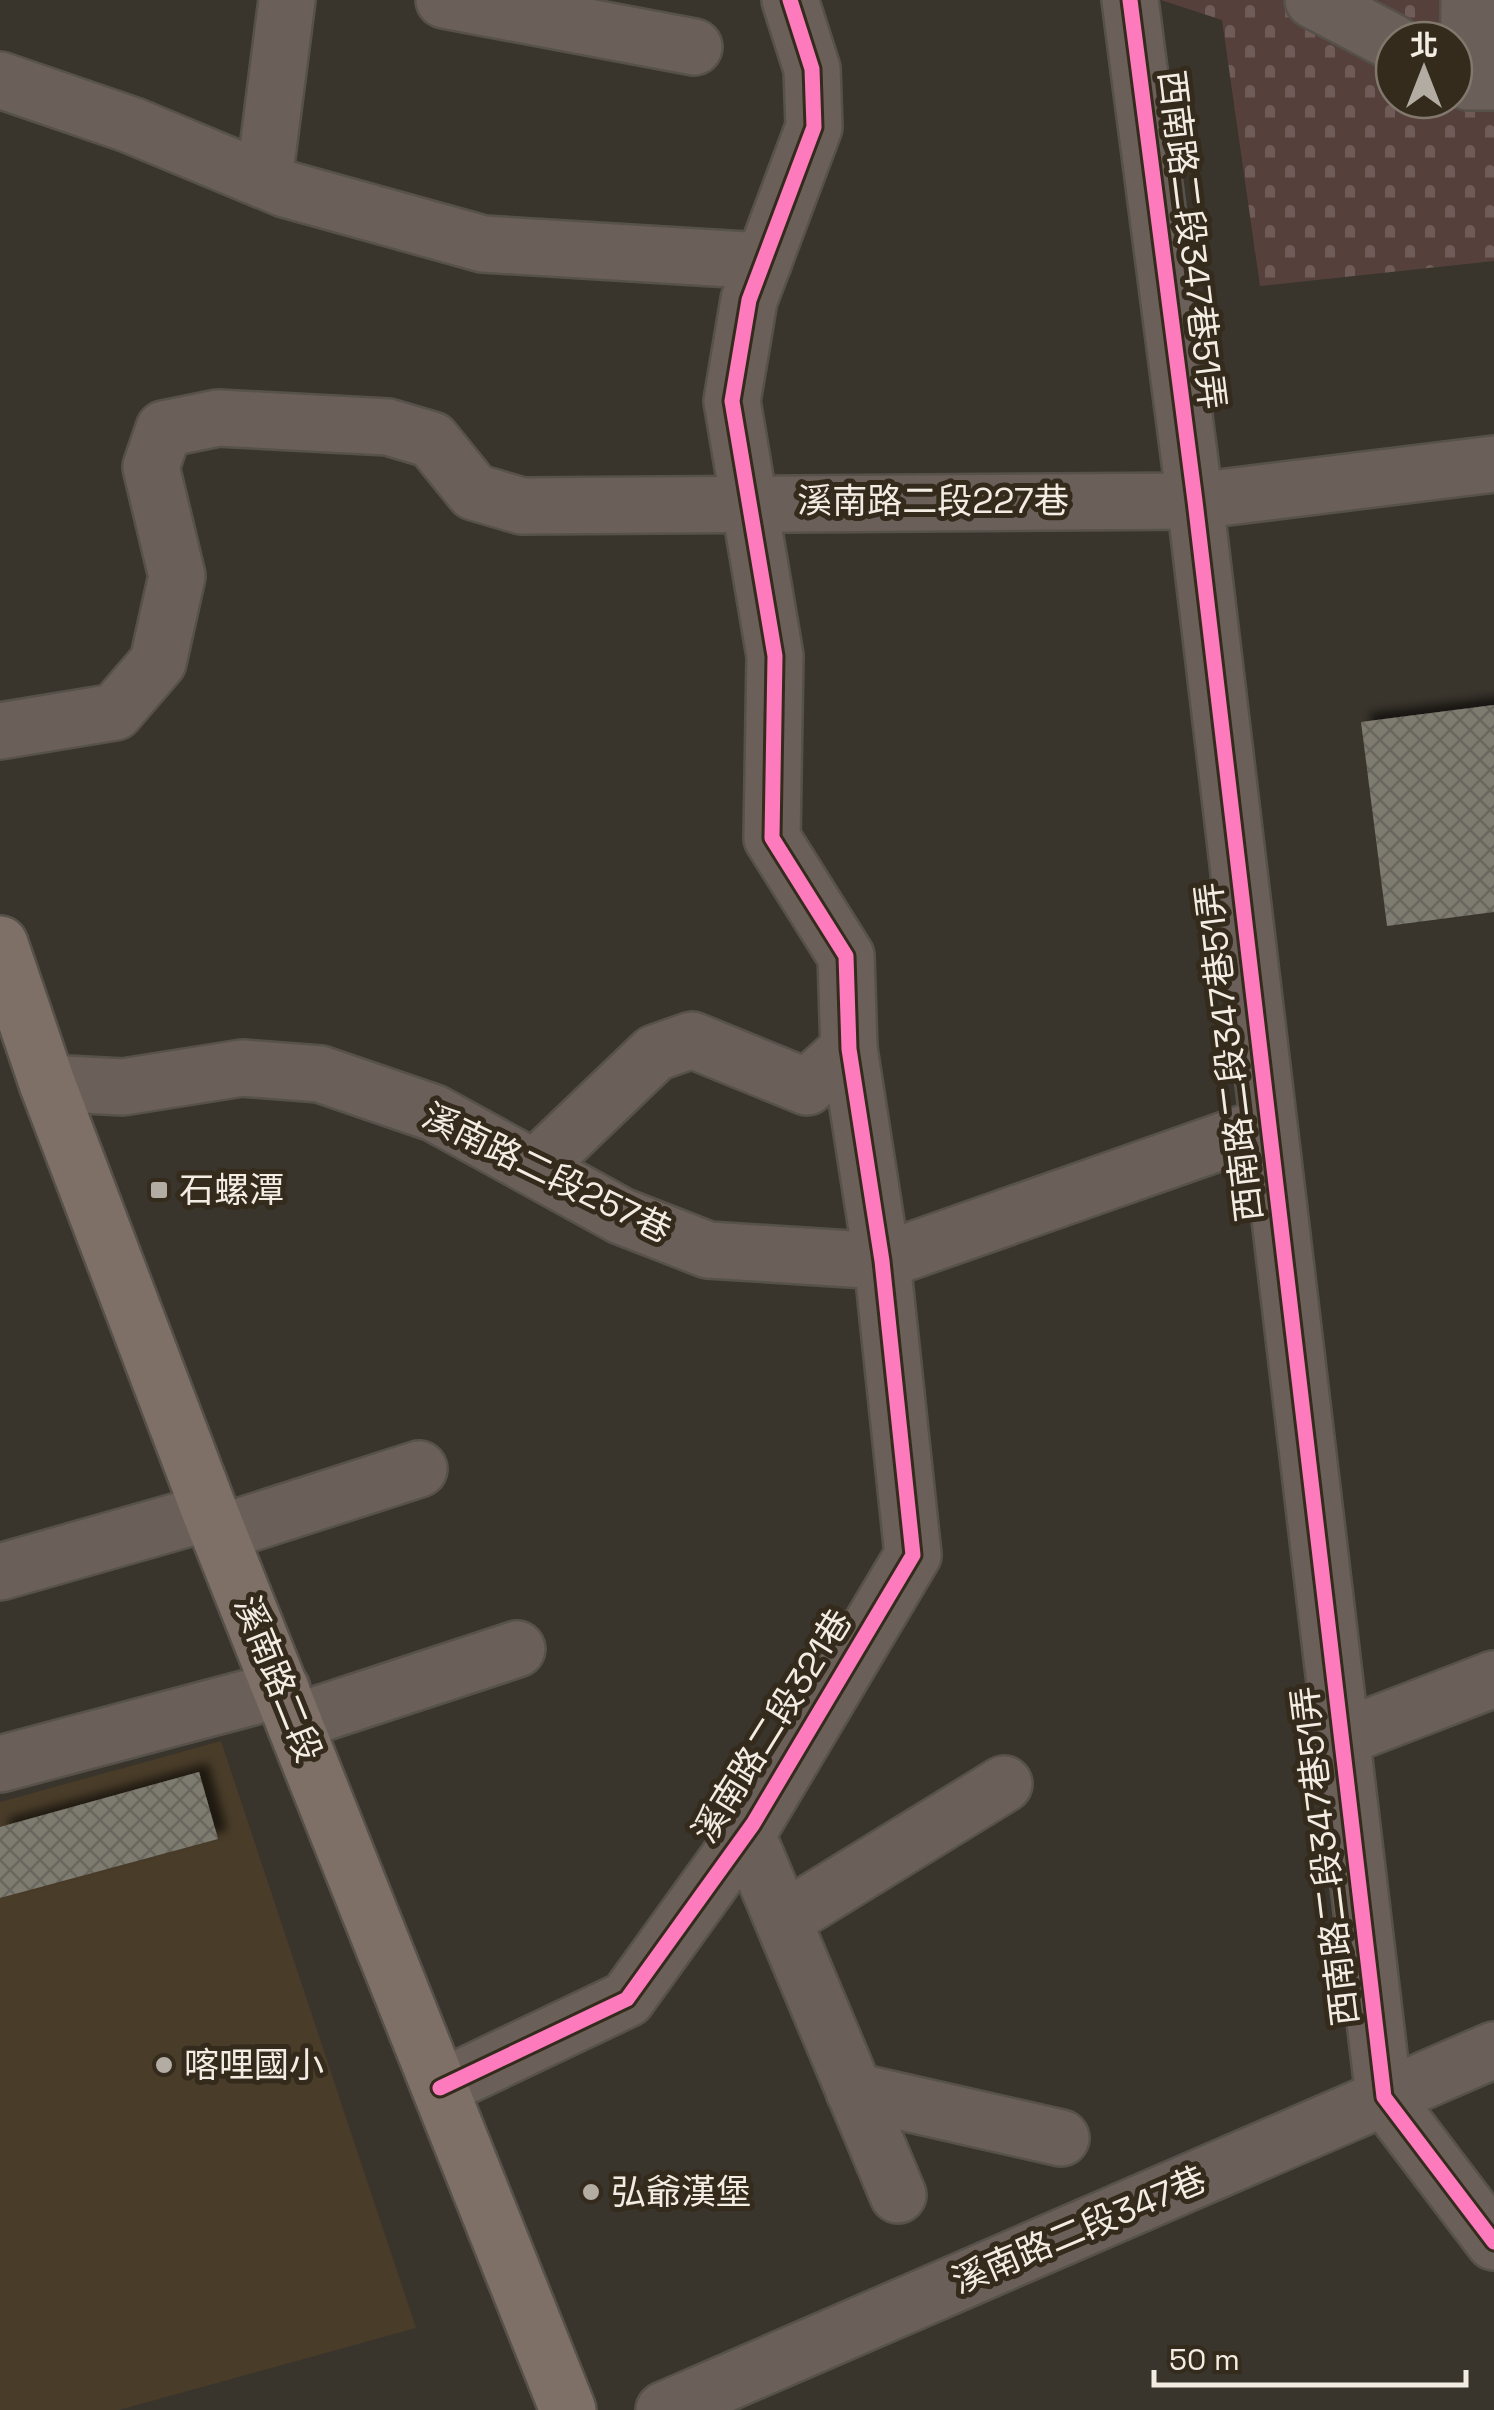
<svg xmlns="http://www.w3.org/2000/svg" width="1494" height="2410" viewBox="0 0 1494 2410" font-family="'Space Grotesk','Noto Sans TC',sans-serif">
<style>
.built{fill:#493c29}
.cemetery{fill:url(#cemetery-stones);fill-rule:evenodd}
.building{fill:url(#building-cross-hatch);filter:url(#shadow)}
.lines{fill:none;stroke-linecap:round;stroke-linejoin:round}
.minor-casing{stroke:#56514a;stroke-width:60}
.major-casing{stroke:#56514a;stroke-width:60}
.minor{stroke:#6a6059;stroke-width:55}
.major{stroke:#7e7067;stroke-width:55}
.cycleway-casing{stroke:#342b1c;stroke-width:21}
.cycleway{stroke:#fd7abc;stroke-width:15}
.poi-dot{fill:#b2aca3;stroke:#342b1c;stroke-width:4}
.labels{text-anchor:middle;stroke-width:10;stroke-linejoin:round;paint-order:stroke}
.street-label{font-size:35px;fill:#f3ece3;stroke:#342b1c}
.poi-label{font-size:35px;fill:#f3ece3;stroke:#342b1c;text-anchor:start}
</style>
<defs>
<pattern id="cemetery-stones" width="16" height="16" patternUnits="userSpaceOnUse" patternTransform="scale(2.5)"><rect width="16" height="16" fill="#56403c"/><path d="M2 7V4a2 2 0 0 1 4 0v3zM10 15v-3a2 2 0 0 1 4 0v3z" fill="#6f5c58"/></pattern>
<pattern id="building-cross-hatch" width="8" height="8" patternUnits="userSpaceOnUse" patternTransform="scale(2.5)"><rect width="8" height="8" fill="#7e7b70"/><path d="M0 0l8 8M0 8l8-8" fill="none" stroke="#69665e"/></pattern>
<filter id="shadow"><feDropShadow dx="9" dy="-9" stdDeviation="5" flood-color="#0009"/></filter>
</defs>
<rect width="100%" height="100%" fill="#39342c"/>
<!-- built -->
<path class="built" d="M221 1741 416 2328 119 2410H0V1802Z"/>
<!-- cemetery -->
<path class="cemetery" d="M1161 0H1494V261L1260 286 1222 20ZM1394 40H1454V100H1394Z"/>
<!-- building -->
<g class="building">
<path d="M1494 705V912L1387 926 1361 722Z"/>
<path d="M199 1772 218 1839 0 1898V1827Z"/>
</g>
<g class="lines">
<!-- minor casing -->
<g class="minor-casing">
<g id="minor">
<path d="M444 0 694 47"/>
<path d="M1130 0 1195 501 1384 2097 1494 2242"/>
<path d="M1313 0 1394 43"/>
<path d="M1469 0 1468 82H1494"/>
<path d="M0 80 131 125 285 189 483 244 764 261"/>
<path d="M264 180 287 0"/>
<path d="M0 731 115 712 158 662 177 576 151 467 164 429 218 418 388 427 432 440 474 492 522 506 1195 501 1494 464"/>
<path d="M47 1083 123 1087 242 1068 320 1074 434 1113 621 1216 708 1250 882 1261 1268 1125"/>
<path d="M536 1167 655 1053 692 1040 807 1087 849 1049"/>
<path d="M220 1533 419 1469"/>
<path d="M0 1572 210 1512"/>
<path d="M295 1722 517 1649"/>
<path d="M1341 1738 1494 1679"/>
<path d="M0 1764 282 1689"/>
<path d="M745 1830 898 2195"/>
<path d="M783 1920 1004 1784"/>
<path d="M440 2088 627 1999 753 1824 913 1555 882 1261 849 1049 846 956 772 838 775 656 732 401 749 300 814 127 812 69 790 0"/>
<path d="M854 2091 1061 2138"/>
<path d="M664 2410 1494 2050"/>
</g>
</g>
<!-- major casing -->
<g class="major-casing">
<path id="major" d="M0 944 47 1083 210 1512 568 2410"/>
</g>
<!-- minor -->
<use href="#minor" class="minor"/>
<!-- major -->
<use href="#major" class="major"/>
<!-- cycleway casing -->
<g class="cycleway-casing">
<g id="cycleway">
<path d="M1130 0 1195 501 1384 2097 1494 2242"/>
<path d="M440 2088 627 1999 753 1824 913 1555 882 1261 849 1049 846 956 772 838 775 656 732 401 749 300 814 127 812 69 790 0"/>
</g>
</g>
<!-- cycleway -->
<use href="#cycleway" class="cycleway"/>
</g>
<!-- markers -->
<g class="poi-dot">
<rect x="149" y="1180" width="20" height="20" rx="5"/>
<circle cx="164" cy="2065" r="10"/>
<circle cx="591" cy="2192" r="10"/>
</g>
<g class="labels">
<!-- street labels -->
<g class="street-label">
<text transform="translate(1192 240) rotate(83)" y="12">西南路二段347巷51弄</text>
<text x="933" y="513">溪南路二段227巷</text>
<text transform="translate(1229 1052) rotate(-97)" y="12">西南路二段347巷51弄</text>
<text transform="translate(547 1173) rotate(26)" y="12">溪南路二段257巷</text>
<text transform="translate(278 1679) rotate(68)" y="12">溪南路二段</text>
<text transform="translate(772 1726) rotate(-58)" y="12">溪南路二段321巷</text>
<text transform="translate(1325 1856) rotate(-97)" y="12">西南路二段347巷51弄</text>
<text transform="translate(1079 2230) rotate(-23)" y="12">溪南路二段347巷</text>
</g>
<!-- poi labels -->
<g class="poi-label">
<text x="179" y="1202">石螺潭</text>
<text x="184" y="2077">喀哩國小</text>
<text x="611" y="2204">弘爺漢堡</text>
</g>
</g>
<!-- north arrow -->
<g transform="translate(1424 70)"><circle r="48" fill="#342b1c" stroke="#80786c" stroke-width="2.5"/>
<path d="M0-8L18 38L0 25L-18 38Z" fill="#b2aca3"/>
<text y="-15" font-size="28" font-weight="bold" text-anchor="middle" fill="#f3ece3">北</text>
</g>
<!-- scale -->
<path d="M1154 2370v15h312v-15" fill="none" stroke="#f3ece3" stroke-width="5"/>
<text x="1169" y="2370" font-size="30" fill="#f3ece3" stroke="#342b1c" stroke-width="8" paint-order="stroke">50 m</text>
</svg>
